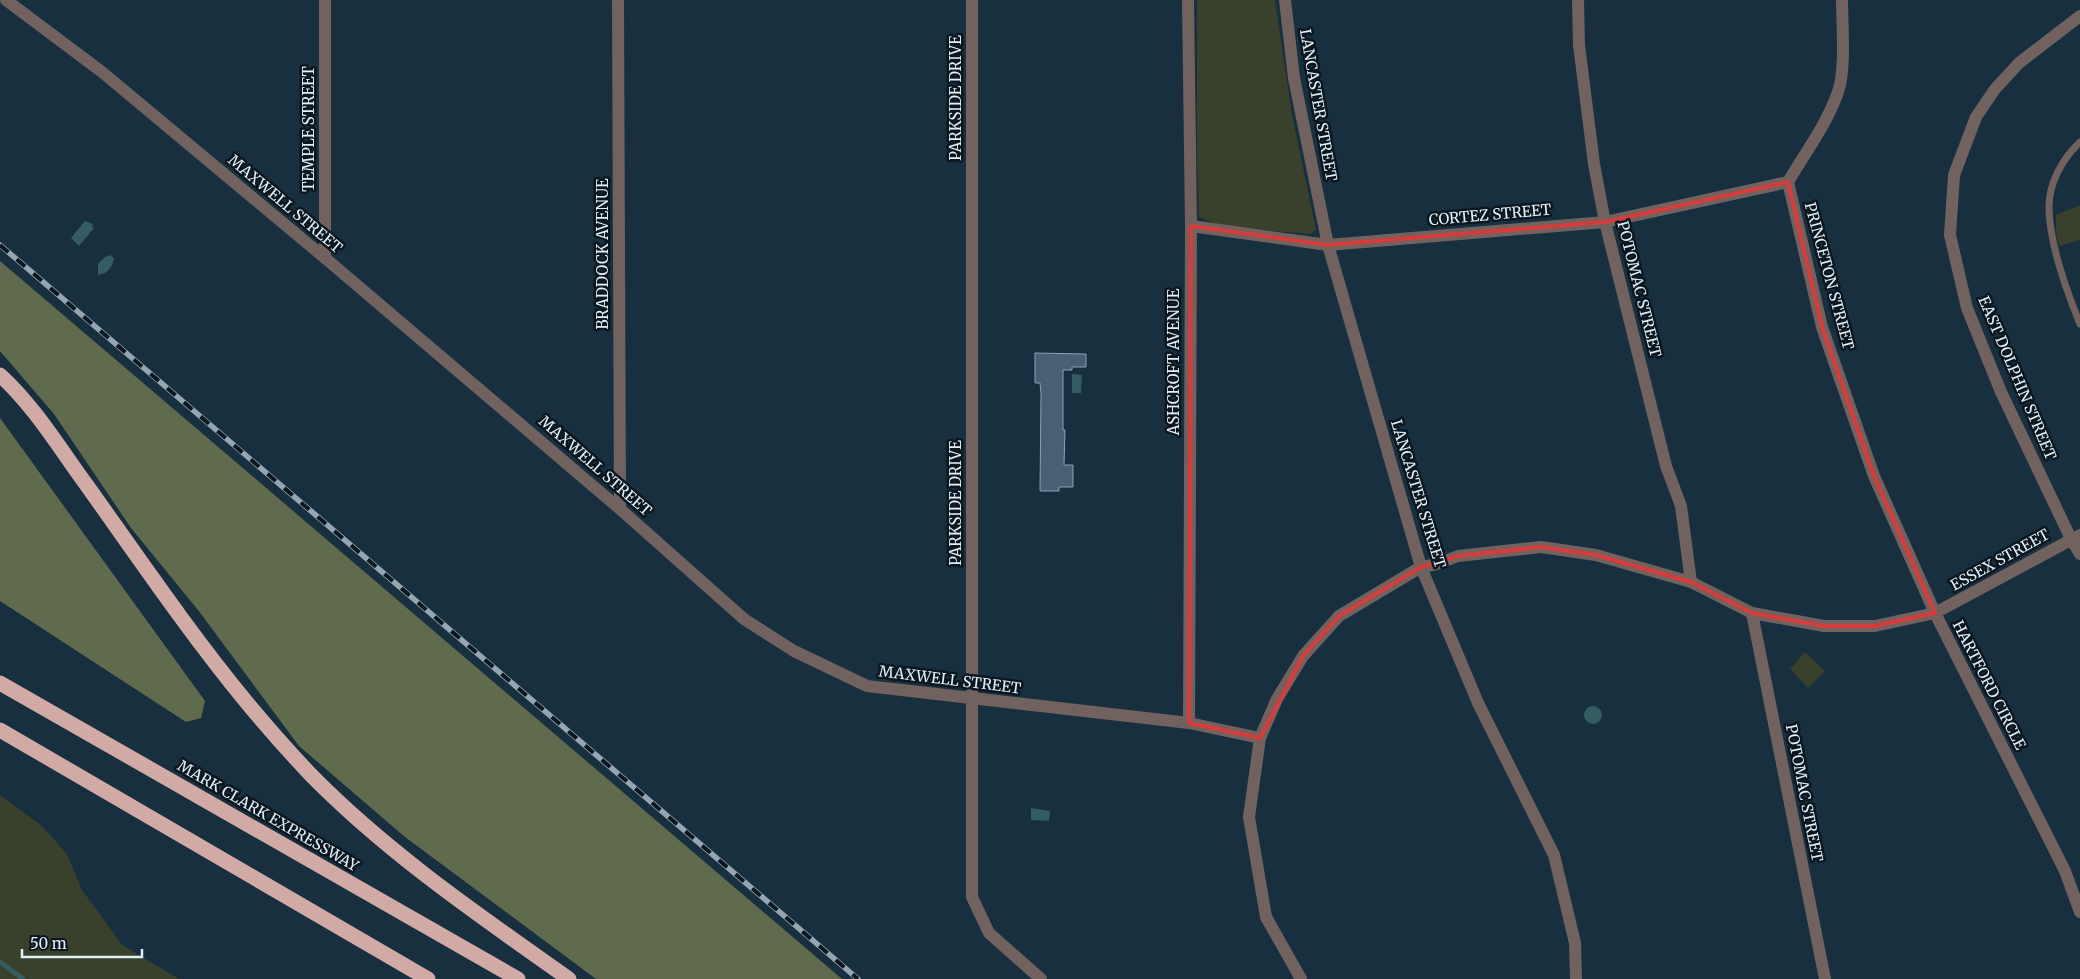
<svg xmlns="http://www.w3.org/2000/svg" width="2080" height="979" viewBox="0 0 2080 979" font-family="Merriweather,serif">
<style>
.green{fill:#39402c}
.forest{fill:#606b4e}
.water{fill:#345c63}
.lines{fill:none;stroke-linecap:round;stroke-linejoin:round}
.stream{stroke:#345c63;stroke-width:5}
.building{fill:#496074;stroke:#88a2b7}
.lane{stroke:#72625f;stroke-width:7}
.street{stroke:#72625f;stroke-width:12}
.highway{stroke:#d2aaa5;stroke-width:15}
.rail-casing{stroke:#95a6b3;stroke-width:5.5}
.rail{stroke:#0c161e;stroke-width:4;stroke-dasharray:11;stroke-linecap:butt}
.marked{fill:none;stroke:#d73c3d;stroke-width:4;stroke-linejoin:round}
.labels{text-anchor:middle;stroke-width:5;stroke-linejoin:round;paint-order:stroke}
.street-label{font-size:15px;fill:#e1effa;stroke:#0c161e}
</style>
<rect width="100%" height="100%" fill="#182f40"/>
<!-- green -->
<g class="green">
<path d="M1197 0H1275L1292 115 1316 230 1310 234 1222 227 1199 217 1197 152Z"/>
<path d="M2080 205V240L2059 246 2056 232V215Z"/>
<path d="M1805 652 1825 671 1808 688 1790 669Z"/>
<path d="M0 795 42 826 67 854 82 890 122 945 179 979H0Z"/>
</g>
<!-- forest -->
<g class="forest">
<path d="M0 261 842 979H596L405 837 299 746 198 610 131 528 54 414 0 351Z"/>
<path d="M0 418 205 701 201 718 186 722 0 601Z"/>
</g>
<!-- water -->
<g class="water">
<path d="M85 221 93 224 92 226 94 228 79 246 71 238Z"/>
<path d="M110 255 114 258C113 267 107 274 98 275V264L105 257Z"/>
<path d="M1072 374 1082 375 1081 393H1072Z"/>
<circle cx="1593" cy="715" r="9"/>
<path d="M1031 808 1050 811 1049 821 1031 820Z"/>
</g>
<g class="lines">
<!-- stream -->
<path class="stream" d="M0 962 23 979"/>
</g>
<!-- building -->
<path class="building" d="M1035 353 1086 354V367H1072V370H1063V430H1065L1064 465H1073V487H1059V491H1040L1041 394 1040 383H1035Z"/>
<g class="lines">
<!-- lane -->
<path class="lane" d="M2080 142C2062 159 2049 183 2049 207 2049 242 2067 292 2080 324"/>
<!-- street -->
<g class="street">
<path d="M6 0 102 72 325 258 620 509 744 619 794 651 867 686 1189 723 1260 738"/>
<path d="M325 0V258"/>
<path d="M618 0 620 509"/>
<path d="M972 0V897L989 933 1041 979"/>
<path d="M1188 0 1191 226 1189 723"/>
<path d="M1285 0 1294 78 1328 245 1421 567 1478 703 1554 855 1575 943 1576 979"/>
<path d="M1578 0 1579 45 1594 164 1605 222 1666 466 1681 506 1691 582"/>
<path d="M1842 0C1842 23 1846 71 1838 92 1827 124 1805 153 1788 182L1822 327 1874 476 1935 613 2080 535"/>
<path d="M2080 16 2019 63 1995 89 1976 117 1954 175 1950 235 1967 308 2001 392 2071 539 2080 554"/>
<path d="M1191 226 1328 245 1605 222 1788 182"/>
<path d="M1752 613 1825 979"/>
<path d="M1301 979 1266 917 1249 817 1260 738 1277 699 1303 656 1339 616 1421 567 1437 564 1458 556 1541 547 1596 555 1691 582 1752 613 1824 626H1875L1935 613 2065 871 2080 912"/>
</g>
<!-- highway -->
<g class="highway">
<path d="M0 375C35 407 60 449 88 487 140 560 191 635 248 704 268 728 290 753 312 776 389 854 480 916 569 979"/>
<path d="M0 683 518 979"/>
<path d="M0 730 428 979"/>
</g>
<!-- rail casing -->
<g class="rail-casing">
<path id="rail" d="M0 245 858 979"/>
</g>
<!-- rail -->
<use href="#rail" class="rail"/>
</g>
<!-- marked area -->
<path class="marked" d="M1788 182 1822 327 1874 476 1935 613 1875 626H1824L1752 613 1691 582 1596 555 1541 547 1458 556 1421 567 1339 616 1303 656 1260 738 1189 723 1191 226 1328 245 1605 222Z"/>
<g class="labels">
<!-- street labels -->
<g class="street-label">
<text transform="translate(956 98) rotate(-90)" y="5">PARKSIDE DRIVE</text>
<text transform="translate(1318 105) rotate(80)" y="5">LANCASTER STREET</text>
<text transform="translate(309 129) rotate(-90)" y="5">TEMPLE STREET</text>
<text transform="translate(285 204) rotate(40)" y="5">MAXWELL STREET</text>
<text transform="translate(1490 215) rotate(-5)" y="5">CORTEZ STREET</text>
<text transform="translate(603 254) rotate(-90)" y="5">BRADDOCK AVENUE</text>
<text transform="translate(1829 276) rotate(75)" y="5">PRINCETON STREET</text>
<text transform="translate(1639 289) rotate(76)" y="5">POTOMAC STREET</text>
<text transform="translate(1174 362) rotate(-90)" y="5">ASHCROFT AVENUE</text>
<text transform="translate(2017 378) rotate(67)" y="5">EAST DOLPHIN STREET</text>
<text transform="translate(595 466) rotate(41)" y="5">MAXWELL STREET</text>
<text transform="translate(1418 494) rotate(73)" y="5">LANCASTER STREET</text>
<text transform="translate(956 503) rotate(-90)" y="5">PARKSIDE DRIVE</text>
<text transform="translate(2000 560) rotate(-29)" y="5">ESSEX STREET</text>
<text transform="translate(950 680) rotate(7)" y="5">MAXWELL STREET</text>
<text transform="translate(1989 685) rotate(63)" y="5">HARTFORD CIRCLE</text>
<text transform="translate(1804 793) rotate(79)" y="5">POTOMAC STREET</text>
<text transform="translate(268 816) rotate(30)" y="5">MARK CLARK EXPRESSWAY</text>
</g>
</g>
<!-- scale -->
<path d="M22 949v8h120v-8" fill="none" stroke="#e1effa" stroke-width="2.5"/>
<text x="30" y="949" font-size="15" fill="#e1effa" stroke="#0c161e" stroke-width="4" paint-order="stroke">50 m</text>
</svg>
